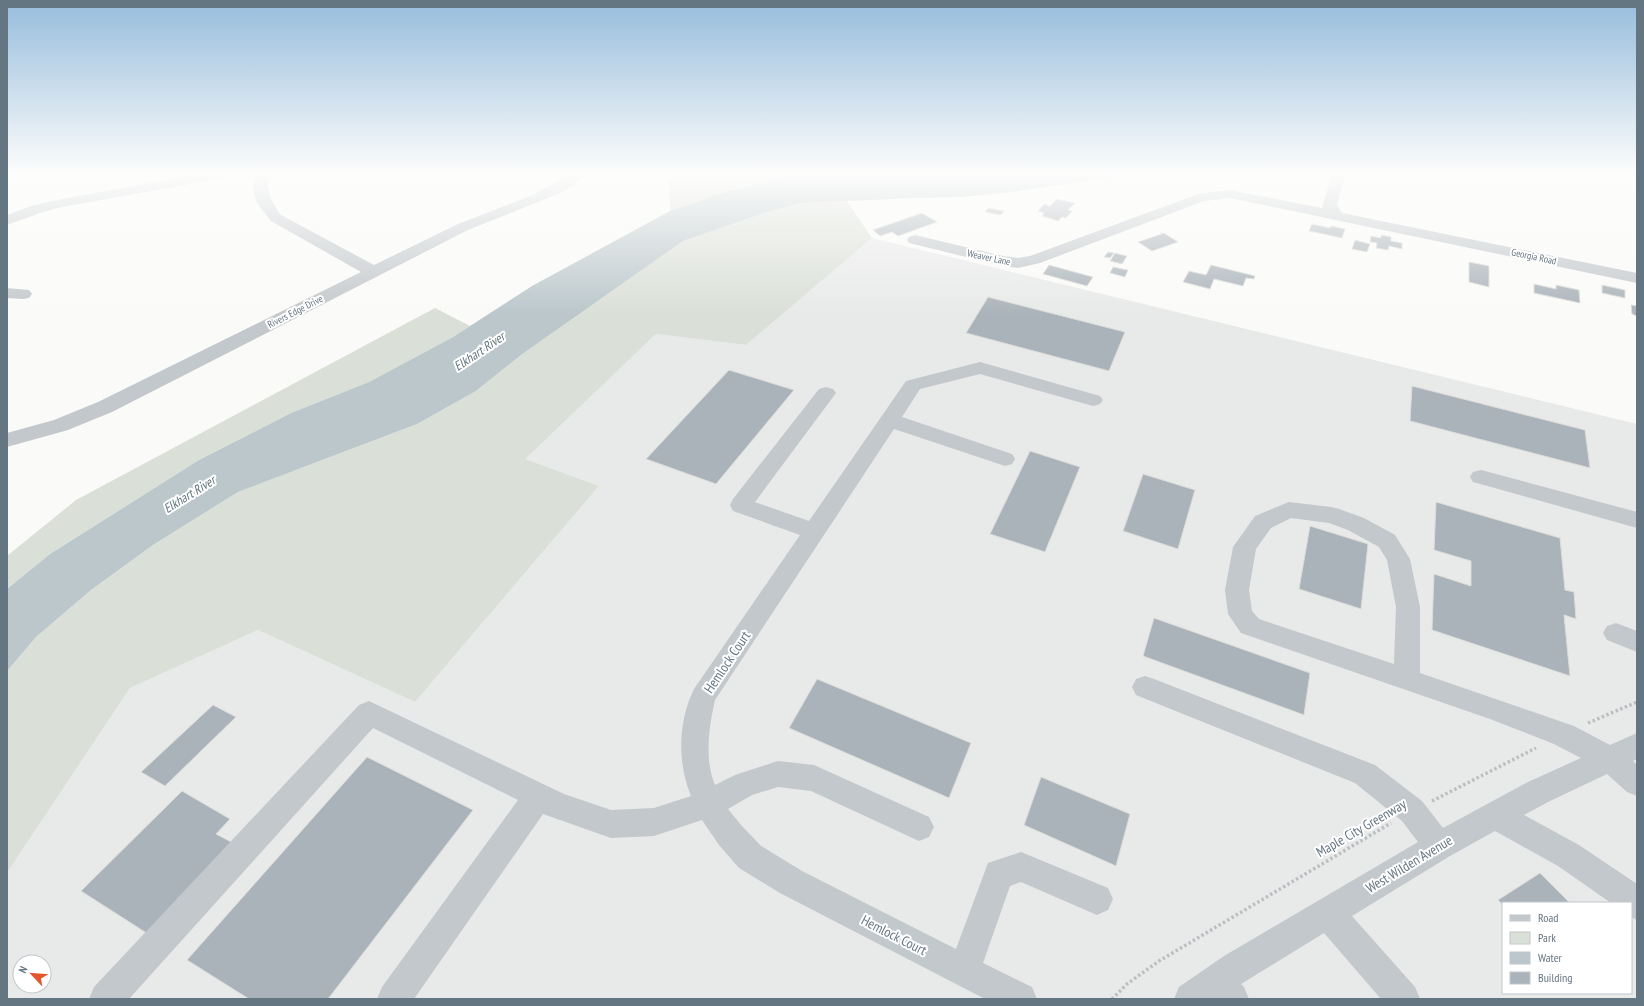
<svg xmlns="http://www.w3.org/2000/svg" width="1644" height="1006" viewBox="0 0 1644 1006" font-family="'PT Sans Narrow',sans-serif">
<style>
.built{fill:#e8e9e9;fill-rule:evenodd}
.green{fill:#dadfd7}
.water{fill:#bbc7cb}
.building{fill:#aab3b9;stroke:#dcdcda}
.lines{fill:none;stroke-linecap:round;stroke-linejoin:round}
.path{stroke:#bbbfc2;stroke-width:3.5;stroke-dasharray:2.5 2.5;stroke-linecap:butt}
.minor{fill:#c3c8cc;fill-rule:evenodd}
.labels{text-anchor:middle;stroke-width:4;stroke-linejoin:round;paint-order:stroke}
.far-street-label{font-size:10px;fill:#657683;stroke:#fff}
.water-label{font-size:13px;font-style:italic;fill:#60757c;stroke:#fff}
.near-street-label{font-size:14px;fill:#657683;stroke:#fff}
</style>
<rect width="100%" height="100%" fill="#fafaf8"/>
<!-- built -->
<path class="built" d="M872 238 1637 424V999H7V873L130 688 258 630 415 702 599 486 524 459 656 334 746 345ZM1503 903H1631V993H1503ZM20 962H44V986H20Z"/>
<!-- green -->
<g class="green">
<path d="M679 174H811C762 178 715 195 670 211L669 181Z"/>
<path d="M847 201 872 238 746 345 656 334 525 459 599 486 415 702 258 630 130 688 7 873V671L36 637 91 590 153 545 238 492 417 424 476 391 521 355 683 241 767 212 802 203Z"/>
<path d="M435 308 470 326 453 337 369 382 291 413 199 460 50 554 7 589V556L76 500Z"/>
</g>
<!-- water -->
<path class="water" d="M811 174H1129L1013 192 960 197 915 198 802 203 767 212 683 241 521 355 476 391 417 424 238 492 153 545 91 590 36 637 7 671V589L50 554 199 460 291 413 369 382 453 337 532 286 670 211 715 195 786 176Z"/>
<!-- building -->
<g class="building">
<path d="M1057 199 1075 203 1068 210 1072 211 1066 218 1062 217 1058 221 1042 216 1044 213 1038 211 1044 204 1050 206Z"/>
<path d="M988 208 1004 211 1001 215 985 212Z"/>
<path d="M922 213 937 222 898 236 892 232 880 236 873 230Z"/>
<path d="M1312 224 1330 228 1331 226 1345 229 1342 238 1309 231Z"/>
<path d="M1164 233 1178 242 1152 251 1138 242Z"/>
<path d="M1381 235 1391 237V241L1402 243V249L1389 246 1388 250 1376 248 1377 243 1370 242 1371 236 1381 238Z"/>
<path d="M1355 240 1370 244 1367 252 1352 249Z"/>
<path d="M1108 252 1114 253 1110 258 1104 257Z"/>
<path d="M1115 253 1127 256 1122 264 1110 261Z"/>
<path d="M1469 262 1489 266V287L1469 282Z"/>
<path d="M1049 265 1093 277 1087 286 1043 274Z"/>
<path d="M1211 265 1255 276 1254 279 1246 278 1243 286 1214 279 1210 289 1183 282 1189 271 1206 275Z"/>
<path d="M1113 267 1128 270 1125 277 1110 273Z"/>
<path d="M1534 284 1556 289V285L1579 290 1580 303 1534 293Z"/>
<path d="M1602 285 1625 290V298L1602 293Z"/>
<path d="M988 297 1125 332 1109 371 966 333Z"/>
<path d="M1631 305 1637 306V316L1632 314Z"/>
<path d="M729 370 794 390 716 484 646 459Z"/>
<path d="M1412 386 1585 430 1590 468 1410 421Z"/>
<path d="M1030 451 1080 467 1045 552 990 534Z"/>
<path d="M1143 474 1195 490 1178 549 1123 531Z"/>
<path d="M1436 502 1560 538 1565 590 1574 592 1576 619 1564 615 1570 676 1432 630 1434 574 1471 586V561L1434 550Z"/>
<path d="M1310 526 1368 544 1361 609 1299 589Z"/>
<path d="M1154 618 1310 673 1304 715 1143 656Z"/>
<path d="M817 679 971 743 949 798 789 728Z"/>
<path d="M213 705 236 717 165 786 141 772Z"/>
<path d="M367 757 473 810 328 999H249L187 960Z"/>
<path d="M1041 777 1130 814 1116 866 1024 825Z"/>
<path d="M182 791 230 819 216 834 233 843 148 934 81 891Z"/>
<path d="M1540 873 1570 903H1503V905L1498 900Z"/>
</g>
<g class="lines">
<!-- path -->
<g class="path">
<path d="M1588 723 1637 702"/>
<path d="M1432 801 1536 748"/>
<path d="M1112 999 1127 984 1159 961 1391 823"/>
</g>
<!-- minor -->
<g class="minor">
<path d="M200 174H231L229 177 224 178 62 207 43 212 7 225V215L34 205 62 199Z"/>
<path d="M253 174H267C268 190 270 202 281 215L374 265 458 224 533 195 570 174H587L572 186 558 194 468 230 112 412 68 430 7 447V433L54 420 98 402 361 272 271 221 257 203 254 193Z"/>
<path d="M1332 174H1348L1344 179 1337 205 1342 213 1637 273V283L1230 198 1204 201 1040 263 1018 268 1003 266 909 243 907 240 909 237 915 235 1003 256 1018 258 1030 256 1201 193 1230 190 1322 208Z"/>
<path d="M7 288 29 290 32 294 29 298 23 299 7 298Z"/>
<path d="M980 362 1100 396 1103 400 1100 404 1093 406 980 374 920 389 902 417 1012 454 1015 459 1012 464 1005 466 894 429 715 700C709 727 704 759 715 785L735 775 778 761 814 765 929 817 934 827 929 837 919 841 811 791 778 787 752 795 728 809 741 825 761 846 802 871 956 949 988 863 1021 852 1108 888 1113 899 1108 910 1097 915 1021 882 1010 886 983 963 1032 987 1037 999H985L780 893 739 868 719 845 702 820 654 836 611 838 543 814 414 999H377L382 987 518 800 373 728 129 999H89L94 987 359 705 369 701 564 794 611 810 654 808 691 796C677 762 678 722 694 689L800 535 733 511 730 505 733 499 819 389 826 387 833 389 836 393 833 397 755 502 809 521 906 381Z"/>
<path d="M1481 470 1637 512V528L1473 482 1470 477 1473 472Z"/>
<path d="M1289 502 1331 507 1339 509 1364 518 1395 535 1410 559 1420 607V673L1574 726 1610 745 1637 733V759L1633 761 1637 765V796L1627 792 1607 774 1548 802 1524 815 1579 845 1637 884V920L1631 917V903H1611L1558 866 1495 831 1450 856 1352 916 1415 987 1420 999H1381L1324 933 1241 984 1244 987 1249 999H1174L1179 987 1224 956 1418 842 1402 821 1355 783 1136 695 1132 687 1136 679 1145 676 1154 679 1375 765 1422 801 1443 828 1528 782 1581 758 1554 744 1490 719 1241 633 1228 614 1225 590 1233 547 1255 516ZM1291 518 1329 523 1348 530 1379 547 1387 560 1396 607 1394 664 1259 619 1252 611 1249 590 1256 549 1271 528Z"/>
<path d="M1616 623 1637 631V652L1607 640 1603 633 1607 626Z"/>
</g>
</g>
<!-- sky -->
<linearGradient id="sky" x2="0" y2="1"><stop stop-color="#96bcdc"/><stop offset="0.55" stop-color="#fdfdfc"/><stop offset="1" stop-color="#fdfdfc" stop-opacity="0"/></linearGradient>
<rect width="1644" height="315" fill="url(#sky)"/>
<g class="labels">
<!-- far-street labels -->
<g class="far-street-label">
<text transform="translate(1534 256) rotate(12)" y="4">Georgia Road</text>
<text transform="translate(989 257) rotate(12)" y="4">Weaver Lane</text>
<text transform="translate(295 311) rotate(-27)" y="4">Rivers Edge Drive</text>
</g>
<!-- water labels -->
<g class="water-label">
<text transform="translate(479 351) rotate(-34)" y="5">Elkhart River</text>
<text transform="translate(189 494) rotate(-32)" y="5">Elkhart River</text>
</g>
<!-- near-street labels -->
<g class="near-street-label">
<text transform="translate(727 662) rotate(-56)" y="5">Hemlock Court</text>
<text transform="translate(1361 828) rotate(-30)" y="5">Maple City Greenway</text>
<text transform="translate(1409 864) rotate(-31)" y="5">West Wilden Avenue</text>
<text transform="translate(894 935) rotate(27)" y="5">Hemlock Court</text>
</g>
</g>
<!-- border -->
<rect width="1644" height="1006" fill="none" stroke="#657683" stroke-width="16"/>
<!-- legend -->
<rect x="1502" y="902" width="130" height="92" fill="#ffffff" stroke="#c1c8cd"/>
<rect x="1510" y="915" width="20" height="6" fill="#c3c8cc" stroke="#c1c8cd"/>
<text x="1538" y="922" font-size="12" fill="#657683">Road</text>
<rect x="1510" y="932" width="20" height="12" fill="#dadfd7" stroke="#c1c8cd"/>
<text x="1538" y="942" font-size="12" fill="#657683">Park</text>
<rect x="1510" y="952" width="20" height="12" fill="#bbc7cb" stroke="#c1c8cd"/>
<text x="1538" y="962" font-size="12" fill="#657683">Water</text>
<rect x="1510" y="972" width="20" height="12" fill="#aab3b9" stroke="#c1c8cd"/>
<text x="1538" y="982" font-size="12" fill="#657683">Building</text>
<!-- north arrow -->
<g transform="translate(32 974) rotate(296)"><circle r="19" fill="#ffffff" stroke="#c1c8cd"/>
<path d="M0-3L7 15L0 10L-7 15Z" fill="#e4572e"/>
<text y="-6" font-size="11" font-weight="bold" text-anchor="middle" fill="#657683">N</text>
</g>
</svg>
